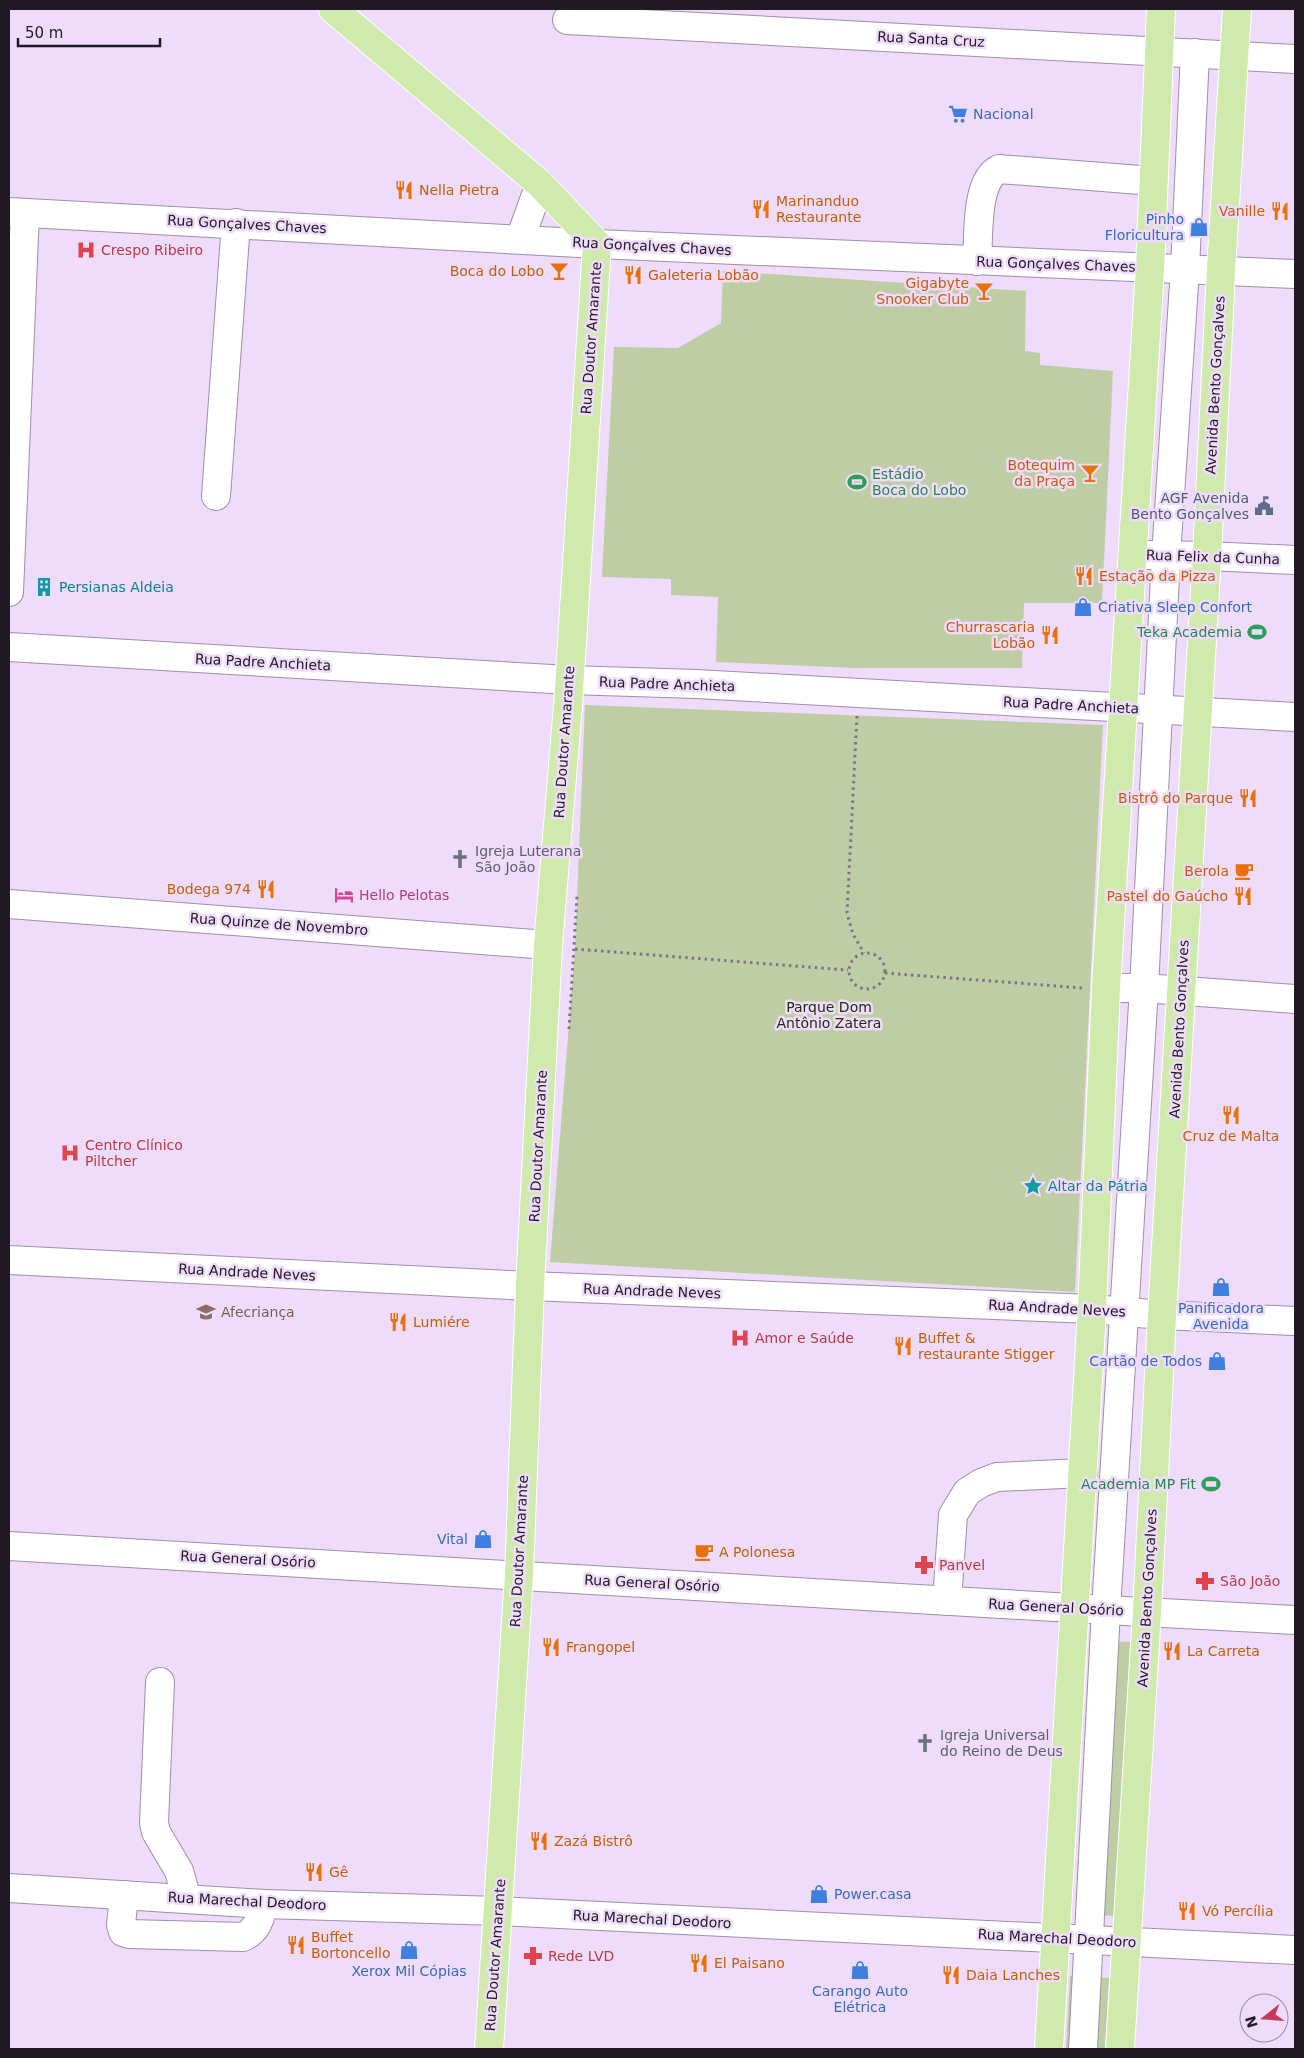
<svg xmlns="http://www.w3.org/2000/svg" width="1304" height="2058" viewBox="0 0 1304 2058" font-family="'DejaVu Sans',sans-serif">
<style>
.green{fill:#bfcda5}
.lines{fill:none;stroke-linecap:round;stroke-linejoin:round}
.minor-casing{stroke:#a08eaa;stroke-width:30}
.major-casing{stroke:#fff;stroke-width:30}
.path{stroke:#817488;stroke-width:3;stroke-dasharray:2.5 4;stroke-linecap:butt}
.minor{stroke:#fff;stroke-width:28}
.major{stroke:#cfeaac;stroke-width:28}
.labels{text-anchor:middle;stroke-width:5;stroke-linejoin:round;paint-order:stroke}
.street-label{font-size:14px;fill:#211a24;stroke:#efdbfa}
.shop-label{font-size:14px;fill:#366cbe;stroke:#efdbfa;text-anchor:start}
.food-label{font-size:14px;fill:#c56008;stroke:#efdbfa;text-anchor:start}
.health-label{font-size:14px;fill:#be3a42;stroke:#efdbfa;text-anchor:start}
.leisure-label{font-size:14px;fill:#27864d;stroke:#efdbfa;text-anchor:end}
.service-label{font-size:14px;fill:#4e5e75;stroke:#efdbfa;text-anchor:end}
.culture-label{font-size:14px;fill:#0d838f;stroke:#efdbfa;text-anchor:start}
.worship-label{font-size:14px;fill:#5b616d;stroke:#efdbfa;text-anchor:start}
.hotel-label{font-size:14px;fill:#b23c85;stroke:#efdbfa;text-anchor:start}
.park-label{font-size:14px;fill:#242d10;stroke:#efdbfa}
.education-label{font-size:14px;fill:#785e54;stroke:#efdbfa;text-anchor:start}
</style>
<rect width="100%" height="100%" fill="#efdbfa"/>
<!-- green -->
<g class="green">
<path d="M723 271 1026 291 1025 351 1040 353V365L1113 371 1102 603H1024L1022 668H855L716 662 718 597 671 595V579L602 577 614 347 678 348 721 323Z"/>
<path d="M585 705 1103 725 1075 1292 550 1262 575 949Z"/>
<path d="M1092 1641 1132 1642 1115 1916 1078 1914Z"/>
<path d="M1070 1976 1109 1978 1105 2049H1066Z"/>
</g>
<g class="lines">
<!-- minor casing -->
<g class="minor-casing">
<g id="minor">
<path d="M567 20 1295 59"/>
<path d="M9 212 597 244 1295 274"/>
<path d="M520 239 540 184"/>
<path d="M977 261C979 236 975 181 999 169L1153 181"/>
<path d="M216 496 236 223"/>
<path d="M1147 555 1207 556 1295 560"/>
<path d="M9 592 25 213"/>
<path d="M9 647 569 680 696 684 1295 717"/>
<path d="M9 904 548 945"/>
<path d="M1106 988H1144L1295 999"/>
<path d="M9 1260 530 1286 1092 1309 1162 1315 1295 1321"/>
<path d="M9 1546 1106 1610 1295 1620"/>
<path d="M947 1601 953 1515 967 1492 981 1483 997 1477 1083 1473"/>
<path d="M160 1682 154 1823 156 1832 179 1871 187 1899"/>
<path d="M9 1888 264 1904 498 1911 1295 1950"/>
<path d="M124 1895 121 1925 123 1932 129 1934 243 1937C258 1930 260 1918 264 1904"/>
<path d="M1083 2049 1106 1610 1144 988 1166 556 1185 269 1195 53"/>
</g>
</g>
<!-- major casing -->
<g class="major-casing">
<g id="major">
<path d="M333 9 540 184 597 244 568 705 548 945 530 1286 519 1575 489 2049"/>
<path d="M1049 2049 1092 1309 1106 988 1150 268 1161 9"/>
<path d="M1120 2049 1147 1612 1162 1315 1207 556 1221 270 1237 9"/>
</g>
</g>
<!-- path -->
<g class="path">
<path d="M857 716 847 913 853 934 864 953"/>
<path d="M575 949 848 970"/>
<circle cx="867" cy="971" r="18"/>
<path d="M885 973 1083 988"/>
<path d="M569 1029 577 896"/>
</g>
<!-- minor -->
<use href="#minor" class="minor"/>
<!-- major -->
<use href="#major" class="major"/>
</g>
<!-- icons -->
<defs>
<g id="supermarket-bare" transform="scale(1.5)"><path d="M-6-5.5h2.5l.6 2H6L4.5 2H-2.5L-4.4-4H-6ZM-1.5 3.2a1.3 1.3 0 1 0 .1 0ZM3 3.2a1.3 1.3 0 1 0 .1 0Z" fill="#3f7fe0" stroke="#efdbfa" stroke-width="2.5" paint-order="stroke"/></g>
<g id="restaurant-bare" transform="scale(1.5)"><path d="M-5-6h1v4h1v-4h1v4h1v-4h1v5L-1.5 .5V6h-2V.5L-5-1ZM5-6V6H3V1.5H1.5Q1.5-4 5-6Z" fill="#e8710a" stroke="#efdbfa" stroke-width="2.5" paint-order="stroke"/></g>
<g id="shop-bare" transform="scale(1.5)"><path d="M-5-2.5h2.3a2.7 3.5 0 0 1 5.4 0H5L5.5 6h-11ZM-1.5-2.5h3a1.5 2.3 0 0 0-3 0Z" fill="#3f7fe0" stroke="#efdbfa" stroke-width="2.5" paint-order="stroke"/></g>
<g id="hospital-bare" transform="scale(1.5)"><path d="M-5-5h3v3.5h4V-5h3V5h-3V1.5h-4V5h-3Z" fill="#e0444e" stroke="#efdbfa" stroke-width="2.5" paint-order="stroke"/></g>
<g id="bar-bare" transform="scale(1.5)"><path d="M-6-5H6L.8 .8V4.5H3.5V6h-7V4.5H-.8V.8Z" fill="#e8710a" stroke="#efdbfa" stroke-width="2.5" paint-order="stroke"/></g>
<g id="stadium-bare" transform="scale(1.5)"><path d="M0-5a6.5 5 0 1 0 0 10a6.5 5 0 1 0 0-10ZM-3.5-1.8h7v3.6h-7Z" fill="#2e9e5b" stroke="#efdbfa" stroke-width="2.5" paint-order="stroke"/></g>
<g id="civic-bare" transform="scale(1.5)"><path d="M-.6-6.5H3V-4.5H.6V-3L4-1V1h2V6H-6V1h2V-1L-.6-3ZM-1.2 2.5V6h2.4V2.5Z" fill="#5c6f8a" stroke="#efdbfa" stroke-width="2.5" paint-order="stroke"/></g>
<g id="building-bare" transform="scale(1.5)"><path d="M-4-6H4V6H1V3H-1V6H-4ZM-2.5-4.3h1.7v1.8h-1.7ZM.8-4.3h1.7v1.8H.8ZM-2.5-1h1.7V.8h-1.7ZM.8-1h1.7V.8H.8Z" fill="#0f9aa8" stroke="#efdbfa" stroke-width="2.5" paint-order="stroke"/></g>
<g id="church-bare" transform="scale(1.5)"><path d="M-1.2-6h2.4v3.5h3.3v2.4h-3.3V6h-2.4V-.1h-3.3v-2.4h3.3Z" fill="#6b7280" stroke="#efdbfa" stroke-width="2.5" paint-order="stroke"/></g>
<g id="cafe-bare" transform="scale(1.5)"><path d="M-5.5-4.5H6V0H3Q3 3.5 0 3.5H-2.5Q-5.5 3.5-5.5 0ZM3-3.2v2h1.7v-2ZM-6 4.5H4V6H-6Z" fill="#e8710a" stroke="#efdbfa" stroke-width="2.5" paint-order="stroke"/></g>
<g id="hotel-bare" transform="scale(1.5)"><path d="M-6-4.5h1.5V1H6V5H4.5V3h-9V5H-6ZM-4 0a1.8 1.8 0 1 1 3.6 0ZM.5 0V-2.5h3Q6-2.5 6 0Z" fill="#d1479c" stroke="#efdbfa" stroke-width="2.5" paint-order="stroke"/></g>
<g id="sight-bare" transform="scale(1.5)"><path d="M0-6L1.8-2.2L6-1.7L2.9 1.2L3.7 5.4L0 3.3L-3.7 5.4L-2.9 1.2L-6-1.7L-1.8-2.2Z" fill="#0f9aa8" stroke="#efdbfa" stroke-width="2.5" paint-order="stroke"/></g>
<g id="school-bare" transform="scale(1.5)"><path d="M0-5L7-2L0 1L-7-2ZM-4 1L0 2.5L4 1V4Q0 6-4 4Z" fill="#8d6e63" stroke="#efdbfa" stroke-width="2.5" paint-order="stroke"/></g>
<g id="pharmacy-bare" transform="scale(1.5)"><path d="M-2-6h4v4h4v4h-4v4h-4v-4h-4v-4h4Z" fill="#e0444e" stroke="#efdbfa" stroke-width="2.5" paint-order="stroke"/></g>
</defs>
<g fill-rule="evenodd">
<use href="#supermarket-bare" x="958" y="114"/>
<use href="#restaurant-bare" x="404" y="190"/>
<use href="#restaurant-bare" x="761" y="209"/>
<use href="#restaurant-bare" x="1280" y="211"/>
<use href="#shop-bare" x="1199" y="227"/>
<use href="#hospital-bare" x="86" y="250"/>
<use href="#bar-bare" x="559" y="271"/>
<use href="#restaurant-bare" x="633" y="275"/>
<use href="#bar-bare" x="984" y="291"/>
<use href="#bar-bare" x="1090" y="473"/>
<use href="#stadium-bare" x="857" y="482"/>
<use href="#civic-bare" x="1264" y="506"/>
<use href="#restaurant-bare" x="1084" y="576"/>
<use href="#building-bare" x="44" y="587"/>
<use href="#shop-bare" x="1083" y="607"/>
<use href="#stadium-bare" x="1257" y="632"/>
<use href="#restaurant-bare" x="1050" y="635"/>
<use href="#restaurant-bare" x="1248" y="798"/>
<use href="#church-bare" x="460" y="859"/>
<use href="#cafe-bare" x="1244" y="871"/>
<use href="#restaurant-bare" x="266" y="889"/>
<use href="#hotel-bare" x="344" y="895"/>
<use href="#restaurant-bare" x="1243" y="896"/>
<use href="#restaurant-bare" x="1231" y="1115"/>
<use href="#hospital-bare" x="70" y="1153"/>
<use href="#sight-bare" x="1033" y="1186"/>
<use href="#shop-bare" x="1221" y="1287"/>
<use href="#school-bare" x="206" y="1312"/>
<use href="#restaurant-bare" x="398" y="1322"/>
<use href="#hospital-bare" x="740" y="1338"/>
<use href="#restaurant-bare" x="903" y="1346"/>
<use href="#shop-bare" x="1217" y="1361"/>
<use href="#stadium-bare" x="1211" y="1484"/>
<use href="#shop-bare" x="483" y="1539"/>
<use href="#cafe-bare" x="704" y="1552"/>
<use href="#pharmacy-bare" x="924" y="1565"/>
<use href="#pharmacy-bare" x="1205" y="1581"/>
<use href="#restaurant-bare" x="551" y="1647"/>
<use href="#restaurant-bare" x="1172" y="1651"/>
<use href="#church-bare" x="925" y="1743"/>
<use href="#restaurant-bare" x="539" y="1841"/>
<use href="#restaurant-bare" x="314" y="1872"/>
<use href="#shop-bare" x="819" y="1894"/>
<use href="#restaurant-bare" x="1187" y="1911"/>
<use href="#restaurant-bare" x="296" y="1945"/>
<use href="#shop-bare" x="409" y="1950"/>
<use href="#pharmacy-bare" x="533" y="1956"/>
<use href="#restaurant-bare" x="699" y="1963"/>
<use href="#shop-bare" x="860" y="1970"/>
<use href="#restaurant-bare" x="951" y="1975"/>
</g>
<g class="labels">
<!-- street labels -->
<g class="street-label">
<text transform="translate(931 39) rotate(3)" y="5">Rua Santa Cruz</text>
<text transform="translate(247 224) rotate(3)" y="5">Rua Gonçalves Chaves</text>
<text transform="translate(652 246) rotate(3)" y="5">Rua Gonçalves Chaves</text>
<text transform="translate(1056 264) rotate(2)" y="5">Rua Gonçalves Chaves</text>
<text transform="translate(591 338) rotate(-86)" y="5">Rua Doutor Amarante</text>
<text transform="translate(1215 385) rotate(-87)" y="5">Avenida Bento Gonçalves</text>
<text transform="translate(1213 557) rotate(2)" y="5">Rua Felix da Cunha</text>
<text transform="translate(263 662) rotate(3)" y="5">Rua Padre Anchieta</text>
<text transform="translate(667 684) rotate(2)" y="5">Rua Padre Anchieta</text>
<text transform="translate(1071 705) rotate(3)" y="5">Rua Padre Anchieta</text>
<text transform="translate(564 742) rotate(-86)" y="5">Rua Doutor Amarante</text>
<text transform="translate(279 924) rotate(4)" y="5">Rua Quinze de Novembro</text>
<text transform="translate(1179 1029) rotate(-87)" y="5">Avenida Bento Gonçalves</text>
<text transform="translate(538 1146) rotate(-87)" y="5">Rua Doutor Amarante</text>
<text transform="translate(247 1272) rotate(3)" y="5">Rua Andrade Neves</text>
<text transform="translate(652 1291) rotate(2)" y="5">Rua Andrade Neves</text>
<text transform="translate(1057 1308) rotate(3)" y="5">Rua Andrade Neves</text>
<text transform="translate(519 1551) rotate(-87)" y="5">Rua Doutor Amarante</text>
<text transform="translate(248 1559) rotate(3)" y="5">Rua General Osório</text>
<text transform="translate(652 1583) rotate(3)" y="5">Rua General Osório</text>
<text transform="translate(1147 1598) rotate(-87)" y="5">Avenida Bento Gonçalves</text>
<text transform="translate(1056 1607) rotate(3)" y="5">Rua General Osório</text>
<text transform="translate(247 1901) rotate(3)" y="5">Rua Marechal Deodoro</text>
<text transform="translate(652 1919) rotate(3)" y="5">Rua Marechal Deodoro</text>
<text transform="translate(1057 1938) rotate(3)" y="5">Rua Marechal Deodoro</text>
<text transform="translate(495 1955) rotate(-86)" y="5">Rua Doutor Amarante</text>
</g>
<!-- shop labels -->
<g class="shop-label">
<text x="973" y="119">Nacional</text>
<text x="1184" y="224" text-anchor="end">Pinho<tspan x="1184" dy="16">Floricultura</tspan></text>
<text x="1098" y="612">Criativa Sleep Confort</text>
<text x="1221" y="1313" text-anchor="middle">Panificadora<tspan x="1221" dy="16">Avenida</tspan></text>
<text x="1202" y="1366" text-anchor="end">Cartão de Todos</text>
<text x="468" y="1544" text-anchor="end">Vital</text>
<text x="834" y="1899">Power.casa</text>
<text x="409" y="1976" text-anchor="middle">Xerox Mil Cópias</text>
<text x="860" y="1996" text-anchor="middle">Carango Auto<tspan x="860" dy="16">Elétrica</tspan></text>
</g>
<!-- food labels -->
<g class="food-label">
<text x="419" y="195">Nella Pietra</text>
<text x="776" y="206">Marinanduo<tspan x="776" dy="16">Restaurante</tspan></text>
<text x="1265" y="216" text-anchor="end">Vanille</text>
<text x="544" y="276" text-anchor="end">Boca do Lobo</text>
<text x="648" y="280">Galeteria Lobão</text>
<text x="969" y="288" text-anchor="end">Gigabyte<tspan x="969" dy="16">Snooker Club</tspan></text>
<text x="1075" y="470" text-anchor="end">Botequim<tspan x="1075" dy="16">da Praça</tspan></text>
<text x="1099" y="581">Estação da Pizza</text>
<text x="1035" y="632" text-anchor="end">Churrascaria<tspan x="1035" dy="16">Lobão</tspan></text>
<text x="1233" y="803" text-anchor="end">Bistrô do Parque</text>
<text x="1229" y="876" text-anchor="end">Berola</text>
<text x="251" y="894" text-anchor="end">Bodega 974</text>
<text x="1228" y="901" text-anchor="end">Pastel do Gaúcho</text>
<text x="1231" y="1141" text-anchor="middle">Cruz de Malta</text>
<text x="413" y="1327">Lumiére</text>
<text x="918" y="1343">Buffet &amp;<tspan x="918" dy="16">restaurante Stigger</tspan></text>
<text x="719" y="1557">A Polonesa</text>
<text x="566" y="1652">Frangopel</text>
<text x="1187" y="1656">La Carreta</text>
<text x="554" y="1846">Zazá Bistrô</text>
<text x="329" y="1877">Gê</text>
<text x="1202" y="1916">Vó Percília</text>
<text x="311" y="1942">Buffet<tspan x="311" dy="16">Bortoncello</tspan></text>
<text x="714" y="1968">El Paisano</text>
<text x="966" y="1980">Daia Lanches</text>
</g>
<!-- health labels -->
<g class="health-label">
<text x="101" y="255">Crespo Ribeiro</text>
<text x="85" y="1150">Centro Clínico<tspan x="85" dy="16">Piltcher</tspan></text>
<text x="755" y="1343">Amor e Saúde</text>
<text x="939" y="1570">Panvel</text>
<text x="1220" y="1586">São João</text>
<text x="548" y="1961">Rede LVD</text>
</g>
<!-- leisure labels -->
<g class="leisure-label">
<text x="872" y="479" text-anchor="start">Estádio<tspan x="872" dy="16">Boca do Lobo</tspan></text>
<text x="1242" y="637">Teka Academia</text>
<text x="1196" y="1489">Academia MP Fit</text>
</g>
<!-- service labels -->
<g class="service-label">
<text x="1249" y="503">AGF Avenida<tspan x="1249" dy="16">Bento Gonçalves</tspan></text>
</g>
<!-- culture labels -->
<g class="culture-label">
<text x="59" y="592">Persianas Aldeia</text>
<text x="1048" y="1191">Altar da Pátria</text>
</g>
<!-- worship labels -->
<g class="worship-label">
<text x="475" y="856">Igreja Luterana<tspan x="475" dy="16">São João</tspan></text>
<text x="940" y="1740">Igreja Universal<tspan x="940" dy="16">do Reino de Deus</tspan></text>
</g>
<!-- hotel labels -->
<g class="hotel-label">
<text x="359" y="900">Hello Pelotas</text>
</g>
<!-- park labels -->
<g class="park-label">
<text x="829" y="1012">Parque Dom<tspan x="829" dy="16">Antônio Zatera</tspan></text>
</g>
<!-- education labels -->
<g class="education-label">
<text x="221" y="1317">Afecriança</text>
</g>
</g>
<!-- border -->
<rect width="1304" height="2058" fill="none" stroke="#211a24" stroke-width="20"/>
<!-- north arrow -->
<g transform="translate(1264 2018) rotate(253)"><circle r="24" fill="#efdbfa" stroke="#9d8ea4"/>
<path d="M0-4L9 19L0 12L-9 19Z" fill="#c7385b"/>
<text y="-8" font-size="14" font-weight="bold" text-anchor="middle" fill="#211a24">N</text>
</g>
<!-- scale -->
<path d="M18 38v8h142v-8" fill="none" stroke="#211a24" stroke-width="2.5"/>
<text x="25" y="38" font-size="15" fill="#211a24" stroke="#efdbfa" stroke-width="4" paint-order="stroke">50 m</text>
</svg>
